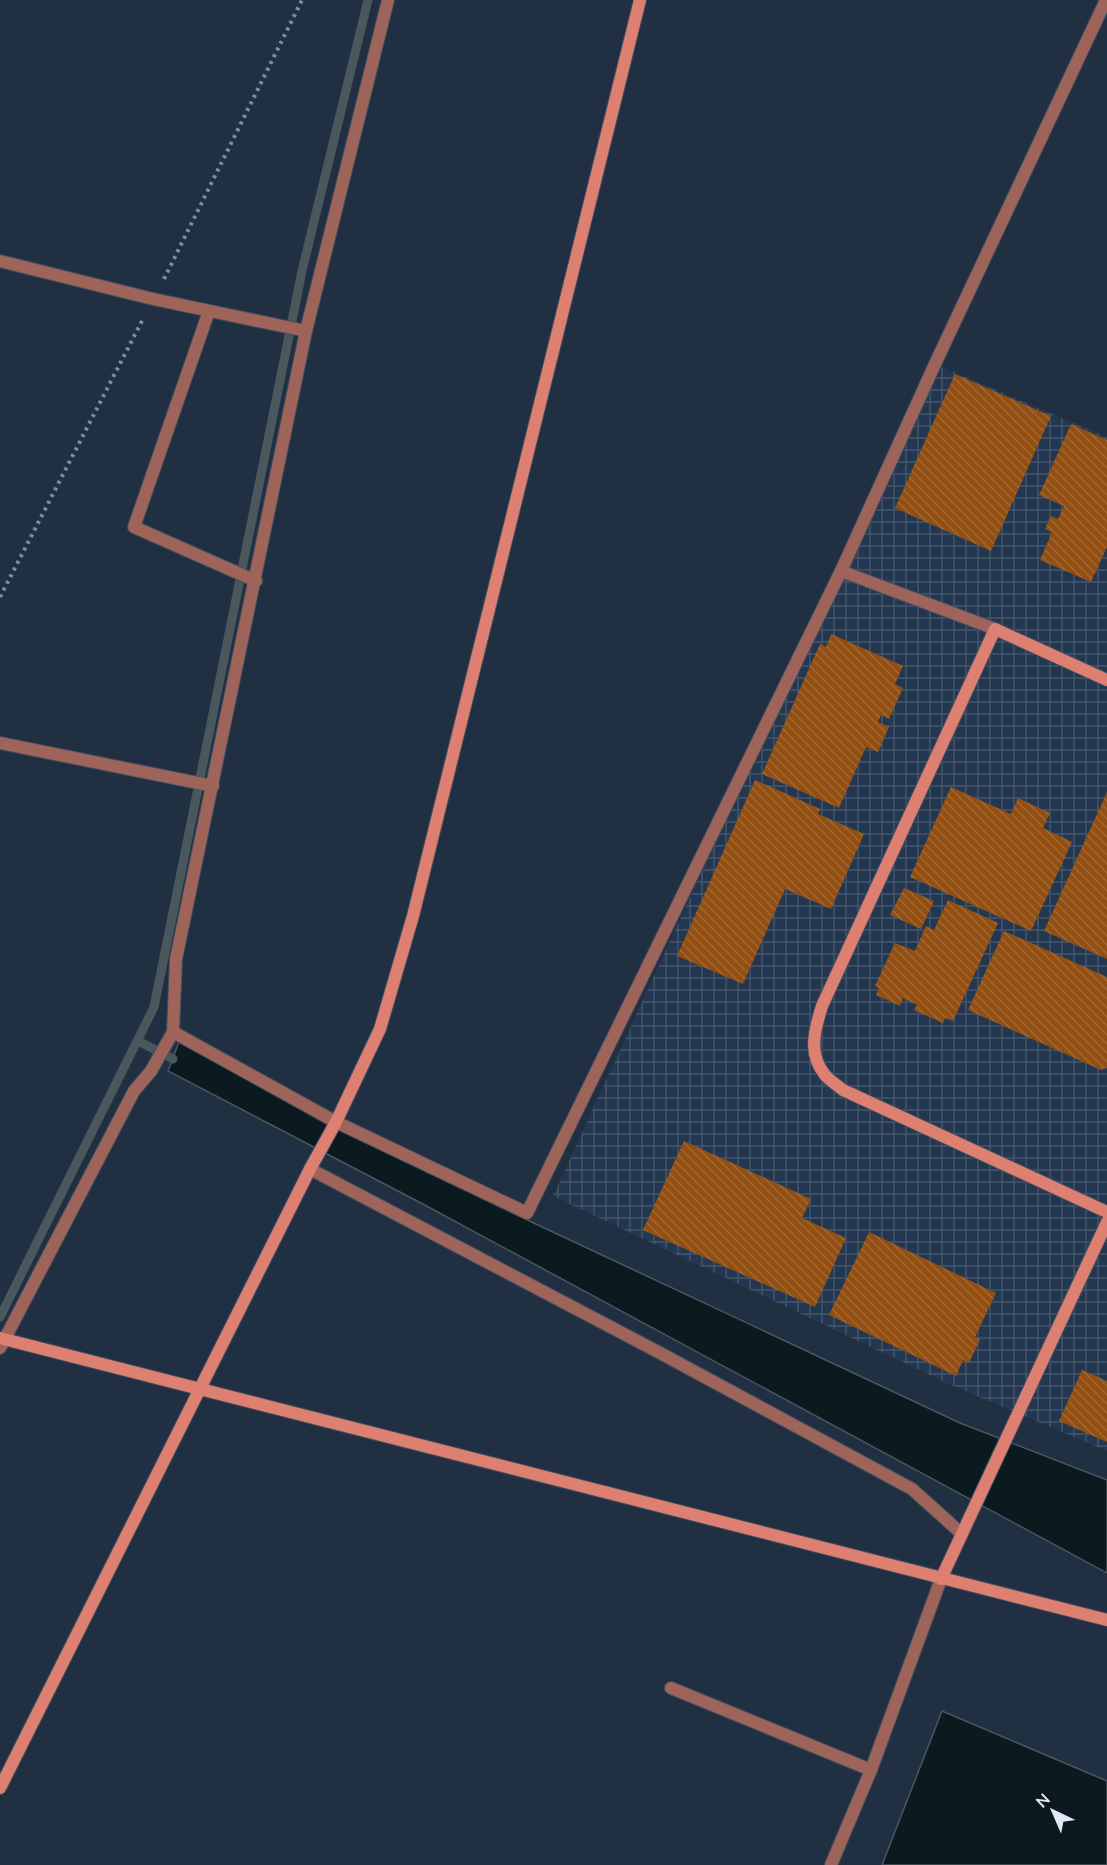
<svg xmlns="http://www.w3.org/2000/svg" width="1107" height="1865" viewBox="0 0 1107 1865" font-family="'Nunito Sans',sans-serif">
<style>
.industrial{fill:url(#industrial-grid)}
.water{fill:#0b1a1e;stroke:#4a585e;stroke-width:1.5}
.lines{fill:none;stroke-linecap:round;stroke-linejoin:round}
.stream{stroke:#4a585e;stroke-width:9}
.building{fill:url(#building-back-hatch)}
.street-casing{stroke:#3e4e5f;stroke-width:14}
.secondary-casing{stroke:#3e4e5f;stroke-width:14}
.path{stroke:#7f8d9c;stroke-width:4;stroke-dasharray:3 4.5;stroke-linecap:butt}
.street{stroke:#9e645a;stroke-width:12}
.secondary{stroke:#dd8071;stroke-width:12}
</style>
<defs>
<pattern id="industrial-grid" width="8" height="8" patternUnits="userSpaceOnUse" patternTransform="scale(1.5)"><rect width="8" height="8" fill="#233850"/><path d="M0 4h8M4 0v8" fill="none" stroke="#42556a"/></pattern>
<pattern id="building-back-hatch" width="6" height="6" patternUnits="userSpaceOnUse" patternTransform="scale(1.5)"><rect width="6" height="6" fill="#924f11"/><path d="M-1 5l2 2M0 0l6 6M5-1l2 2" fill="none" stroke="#a16834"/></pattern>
</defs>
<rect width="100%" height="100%" fill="#203042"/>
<!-- industrial -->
<path class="industrial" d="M935 364 1107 437V1451L949 1384 553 1196Z"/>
<!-- water -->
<g class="water">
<path d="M179 1042 349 1134 538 1225 960 1423 1107 1480V1573L421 1203 168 1071Z"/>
<path d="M942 1711 1107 1781V1865H882Z"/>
</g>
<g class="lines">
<!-- stream -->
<g class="stream">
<path d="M138 1041 173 1059"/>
<path d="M0 1317 154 1007 302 271 368 0"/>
</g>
</g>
<!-- building -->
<g class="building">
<path d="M955 374 1051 416 991 551 895 508Z"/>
<path d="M1071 424 1107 440V547L1091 582 1040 560 1052 532 1045 529 1051 516 1058 519 1064 506 1039 495Z"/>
<path d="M831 634 903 666 895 684 903 688 889 719 881 715 878 722 889 727 878 752 866 747 839 808 762 774 820 644 826 647Z"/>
<path d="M755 780 820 809 818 814 864 834 831 909 785 889 743 984 677 956Z"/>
<path d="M951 787 1011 814 1018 798 1050 813 1043 828 1072 842 1031 931 910 877Z"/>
<path d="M1107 792V959L1044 931Z"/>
<path d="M904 888 934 901 921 929 890 915Z"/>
<path d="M948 900 998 923 953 1021 945 1018 943 1023 914 1010 917 1005 903 998 900 1006 876 995 879 988 875 986 895 943 915 951 926 926 934 930Z"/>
<path d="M1004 931 1107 977V1068L1101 1070 968 1010Z"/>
<path d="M684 1141 811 1199 802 1218 846 1238 815 1307 643 1230Z"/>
<path d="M869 1232 996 1293 975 1337 980 1339 969 1363 963 1360 956 1376 829 1315Z"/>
<path d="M1082 1370 1107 1381V1442L1059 1421Z"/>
</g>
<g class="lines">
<!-- street casing -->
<g class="street-casing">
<g id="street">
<path d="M0 261 153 299 306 331"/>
<path d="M209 311 134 527 256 581"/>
<path d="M841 571 995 629"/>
<path d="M0 743 213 786"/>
<path d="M173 1032 336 1122 527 1213 841 571 935 364 1106 0"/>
<path d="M310 1169 662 1354 912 1489 962 1534"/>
<path d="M0 1348 134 1091 151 1071 173 1032 176 959 306 331 388 0"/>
<path d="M671 1688 871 1770"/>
<path d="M831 1865 871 1770 941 1579"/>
</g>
</g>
<!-- secondary casing -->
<g class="secondary-casing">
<g id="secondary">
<path d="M1107 680 995 629 822 1006C815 1029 807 1053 825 1075 829 1080 837 1085 843 1090L1107 1212"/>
<path d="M0 1338 1107 1620"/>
<path d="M941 1579 1107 1222"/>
<path d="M0 1788 310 1169 336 1122 380 1029 413 916 640 0"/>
</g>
</g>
<!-- path -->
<g class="path">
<path d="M164 279 302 0"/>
<path d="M0 597 144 317"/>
</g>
<!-- street -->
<use href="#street" class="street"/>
<!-- secondary -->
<use href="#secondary" class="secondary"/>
</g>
<!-- north arrow -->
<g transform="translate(1053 1811) rotate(316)" stroke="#101720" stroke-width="4.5" paint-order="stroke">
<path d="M0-4.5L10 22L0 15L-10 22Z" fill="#dee9f5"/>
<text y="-9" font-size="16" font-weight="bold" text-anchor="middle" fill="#dee9f5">N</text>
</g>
</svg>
